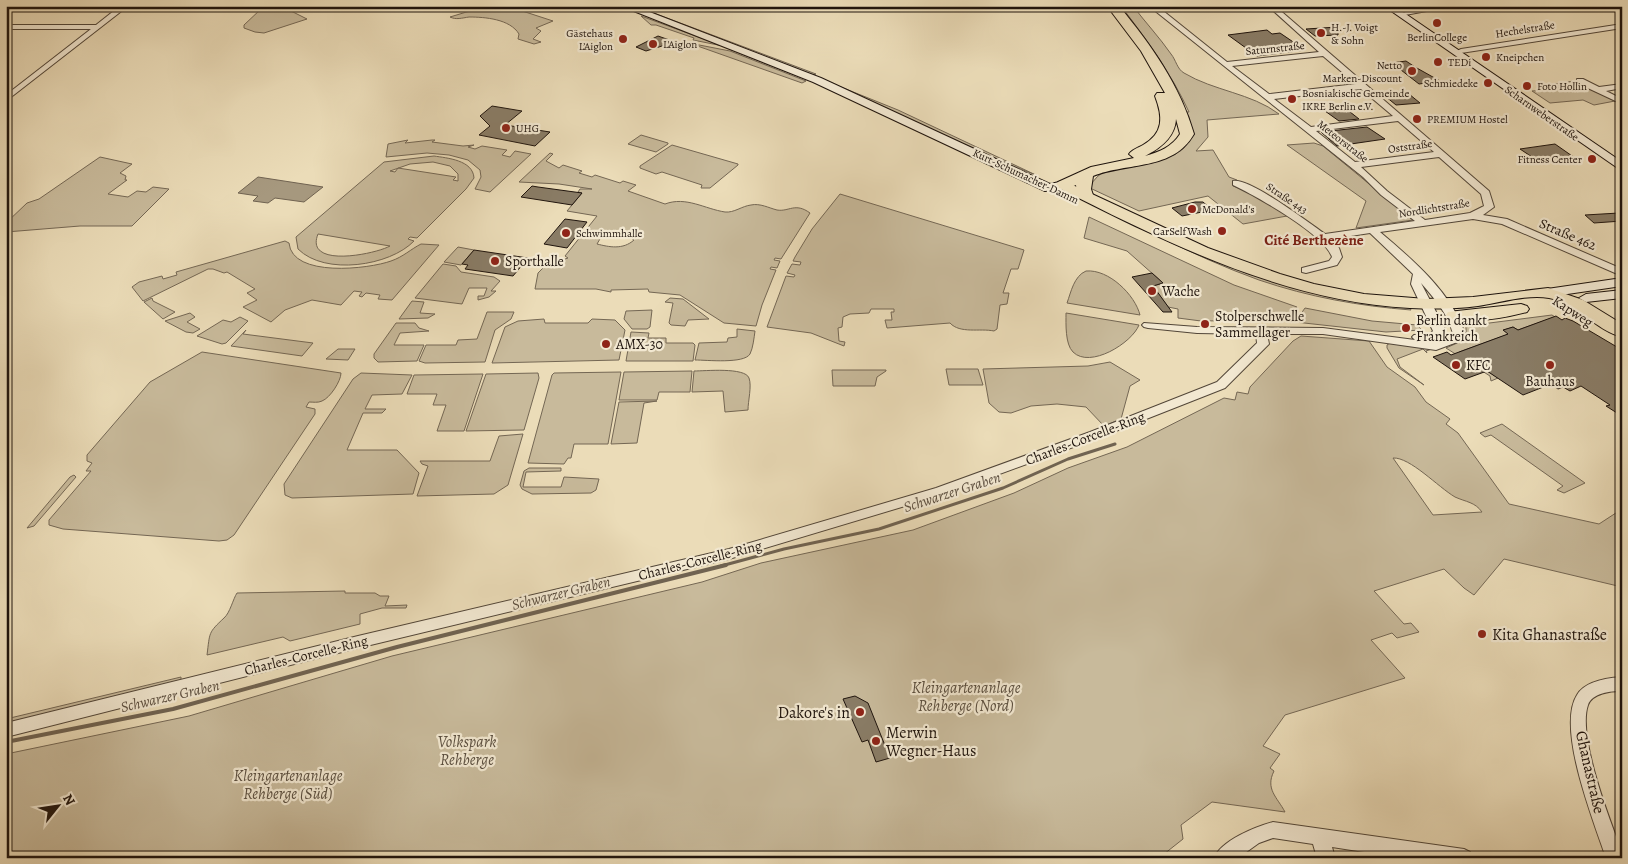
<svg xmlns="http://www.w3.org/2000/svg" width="1628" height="864" viewBox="0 0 1628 864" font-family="Alegreya,serif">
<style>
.green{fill:#c8ba9b;stroke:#746754;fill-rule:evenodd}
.water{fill:#a6987e;stroke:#706351}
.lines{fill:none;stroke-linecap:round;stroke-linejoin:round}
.stream-far1{stroke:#706351;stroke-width:3}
.stream{stroke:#706351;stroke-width:4}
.building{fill:#897c66;stroke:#1f140d}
.street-casing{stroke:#524638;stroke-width:2}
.secondary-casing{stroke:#1f140d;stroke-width:2}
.primary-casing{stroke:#1f140d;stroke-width:2}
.highway-casing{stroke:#1f140d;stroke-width:2}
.street{fill:#f2e8d1;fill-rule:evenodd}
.secondary{fill:#f2e8d1;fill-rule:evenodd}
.primary{fill:#ebdcb8;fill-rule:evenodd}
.highway{fill:#ebdcb8;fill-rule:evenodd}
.poi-dot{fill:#8f2418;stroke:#f2e8d1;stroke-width:2}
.labels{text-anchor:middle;stroke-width:4.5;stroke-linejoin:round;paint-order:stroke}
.far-poi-label{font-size:11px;fill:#1f140d;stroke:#f2e8d1;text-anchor:start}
.far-street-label{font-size:11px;fill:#1f140d;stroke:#f2e8d1}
.street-label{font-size:14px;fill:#1f140d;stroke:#f2e8d1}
.poi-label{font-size:14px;fill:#1f140d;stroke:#f2e8d1;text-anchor:start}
.neighbourhood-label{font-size:15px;font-weight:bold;fill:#7a1f14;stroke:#f2e8d1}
.water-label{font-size:15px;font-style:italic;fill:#5c4f40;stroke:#f2e8d1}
.near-poi-label{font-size:16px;fill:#1f140d;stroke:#f2e8d1;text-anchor:start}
.near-park-label{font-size:16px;font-style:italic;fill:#5a4e3f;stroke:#f2e8d1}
.near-street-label{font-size:16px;fill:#1f140d;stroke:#f2e8d1}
</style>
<rect width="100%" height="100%" fill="#ebdcb8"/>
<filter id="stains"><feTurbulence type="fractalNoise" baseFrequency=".004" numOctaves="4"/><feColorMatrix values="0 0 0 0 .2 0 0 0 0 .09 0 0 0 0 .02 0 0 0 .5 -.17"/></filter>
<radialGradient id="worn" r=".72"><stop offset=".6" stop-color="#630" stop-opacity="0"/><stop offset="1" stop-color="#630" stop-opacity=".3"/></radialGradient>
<!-- green -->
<g class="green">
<path d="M267 6 283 7 307 19 264 33 255 32 244 28V25L261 9Z"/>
<path d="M464 6H507L553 21 536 28 541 31 533 39 541 42 534 44 518 39 519 34C510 19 485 17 469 17 462 18 456 20 450 17L473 10Z"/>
<path d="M630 6H636L659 15 816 74 813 75Z"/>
<path d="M1121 6H1133C1145 22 1160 38 1171 54 1176 60 1177 69 1184 73 1214 91 1251 93 1279 114L1207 120 1208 137 1196 151 1213 150 1229 177 1237 180 1233 186 1258 195 1287 216 1243 224 1208 196 1139 211 1090 188C1103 149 1183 177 1192 133L1184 112H1189C1171 73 1147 40 1121 6Z"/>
<path d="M641 16 723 46 693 40 694 38 656 25H651Z"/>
<path d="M689 43 730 51 806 81 802 83Z"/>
<path d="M826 81 898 110 1038 176 989 156Z"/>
<path d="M1574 81 1615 101 1594 105 1583 100 1550 103 1532 91 1560 89 1554 84Z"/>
<path d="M641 135 668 143V144L656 152 628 144Z"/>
<path d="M408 140 405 143 432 140H435L432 142 463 146 474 145 468 147 475 149 482 146 507 150 502 155 510 157 515 151 531 154 490 192 475 189 481 177 480 170 468 160 449 155 427 153 386 157 388 144Z"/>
<path d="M1314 143 1323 146 1413 220 1356 228 1366 201 1287 145Z"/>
<path d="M672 145 738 164V165L710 188H701L702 185 662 172 656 174 640 168V166Z"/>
<path d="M550 153 553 154 546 161 559 168 563 165 582 171 579 173 592 177 595 175 620 183 623 181 636 185 628 191 665 204C686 196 705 209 725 212 734 213 742 206 751 205 760 203 769 208 777 210 789 212 795 202 810 213L781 259 775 258 774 260 780 261 777 268 771 267 770 269 776 270 762 305 756 326 724 323 680 295 649 292 648 289 611 290V292L596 289H535L538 273 545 266 568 258 565 256 597 216 567 211 582 193 578 192 580 189H592L559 184 519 182ZM604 232 626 235 634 240C623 250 609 247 597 244Z"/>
<path d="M434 156C447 158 473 160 474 178L466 189 417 238 410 237 408 239 414 241C390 266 325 276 298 249L296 237 384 162ZM433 162 450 166 458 174V181L453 180 456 177 398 168 395 172 390 171 410 164ZM318 234 390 246C376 254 304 269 318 234Z"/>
<path d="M100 157 132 164 120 173 126 176 125 180H127L108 194 128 197 137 191 146 192 153 187 169 189 132 226H80L6 232V223L27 203 39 199Z"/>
<path d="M1063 190 1246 273 1269 280 1409 306 1411 310C1359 306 1309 297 1259 280 1192 256 1127 220 1063 190Z"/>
<path d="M840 194 1024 250 1018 269H1011L1003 293H1009L1007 304 1000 305 997 329 994 331C980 328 960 334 950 323L887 328 885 320H892L891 312H894V309H871L869 313 850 314 843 317 842 327 838 328 839 341 845 342 844 346 811 333 767 327 786 276 794 277 795 275 787 273 792 264 800 265 801 262 793 261 795 257 812 229Z"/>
<path d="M1089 217 1234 285 1297 307 1290 317 1280 320 1201 321 1178 318V309L1168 307 1153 286 1163 283 1127 251 1084 238Z"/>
<path d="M285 241 289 243C292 278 369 269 391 261 403 257 411 249 421 244L439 245 392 300 378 299 380 295 366 293 362 297 359 296 362 292 354 291 341 305 312 300 285 310 271 322 243 307 257 300 247 293 255 289 227 272 224 273 213 269H208L143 301 132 287 139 282 162 276 163 279 177 275 176 272Z"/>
<path d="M458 247 474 250 461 265 444 262Z"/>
<path d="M443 264 456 266 461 272 494 277 500 281 491 291H496L489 297 478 300V296H484L487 288H469L462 304 415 298Z"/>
<path d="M1086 271C1109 269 1135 295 1140 315L1067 303C1071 292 1074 276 1086 271Z"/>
<path d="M152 298 153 301 175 312 163 319 144 302Z"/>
<path d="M670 298 683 299 709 319 688 320 685 326 671 325 669 323 673 303 665 302Z"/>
<path d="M412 301 424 302 420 313 435 314 428 318 399 319Z"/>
<path d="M1305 308 1372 321 1417 325 1422 330 1386 332 1295 322Z"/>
<path d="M652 310 650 327 647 329H632L624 319 626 311Z"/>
<path d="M487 312H514L511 319 495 330 485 362 425 363 419 361 426 345H456L458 340 477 339Z"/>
<path d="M190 313 195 317 187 322 200 329 193 333 186 332 165 321Z"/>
<path d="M1066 313 1139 325C1132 343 1090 369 1073 352 1065 344 1066 324 1066 313Z"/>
<path d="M1552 315 1555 317 1518 330 1513 327 1504 330 1509 334 1459 352 1498 378 1491 381 1490 376 1446 348 1466 339V326Z"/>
<path d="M240 317 248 321 226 343 222 344 197 336 223 320 231 322Z"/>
<path d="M544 319 545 323H588L592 319 615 320 625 330 619 360 492 363 505 327 518 321Z"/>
<path d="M396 323H415L419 328 429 331 400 333 394 345H424L417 361 378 362 374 358V354Z"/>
<path d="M737 329 755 331C754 338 753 348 750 354 744 364 707 360 695 360L699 343 727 342 728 338 737 337Z"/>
<path d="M246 330 243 334 313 343 302 356 231 346Z"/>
<path d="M631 332 649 333 648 338H666V343H693L695 345 693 361H626Z"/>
<path d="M1301 336 1369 341 1387 367 1415 387 1426 402 1450 419 1446 424 1458 433 1509 504 1599 524 1622 509V587L1504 559 1474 595 1464 588 1444 569 1374 591 1404 624 1411 623 1419 632 1397 638 1392 633 1371 640 1405 678 1285 715 1263 746 1280 754 1270 768 1274 771C1265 789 1277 797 1285 812L1212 802 1181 825 1183 839 1159 858H6V754L189 716 392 656 702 582 761 563 913 530 1014 493 1068 468 1127 447 1224 398 1235 400 1237 392 1248 394 1250 387 1293 341ZM1393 458C1410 457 1438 487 1455 497 1466 502 1475 502 1482 512L1433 515Z"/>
<path d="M1390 343 1435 348 1426 351 1427 353 1423 349 1397 359 1400 367 1424 385 1399 368 1387 348V345Z"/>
<path d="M338 349H355L348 360 326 359Z"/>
<path d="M202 352 341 373C341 381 330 398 322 401 318 403 313 402 309 402L306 407 315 409V414L234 535 227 540 219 541 63 529 49 525V520L91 471H86L92 463 87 461V455L150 382Z"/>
<path d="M1110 362 1140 380 1130 386 1121 419 1104 426 1086 407 1057 404 1031 406 1011 413 999 412 989 403 983 369 1088 366Z"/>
<path d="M946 369H978L983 385H949Z"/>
<path d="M832 370H886V371L877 377 875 386H833Z"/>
<path d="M692 371 690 392H659L657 400H619L624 372Z"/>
<path d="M694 371C705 371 745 367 749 378 752 386 748 401 748 410L725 412 723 391 692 392Z"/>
<path d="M621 372 608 444H574L571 458H568L564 464 528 463 552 375 554 373Z"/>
<path d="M361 373 412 375 402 394 372 395 365 409H386L382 413H363L347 450H397L419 473 413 494 292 498 285 495 284 484 353 379Z"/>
<path d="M538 373 539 378 524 430 466 431 486 374Z"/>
<path d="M483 374 464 431H437L446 405H433L437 394H407L414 375Z"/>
<path d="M657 401 644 403 637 443 611 444 619 402Z"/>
<path d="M1502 424 1585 483 1564 493 1557 490 1563 486 1491 435 1485 437 1480 433Z"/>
<path d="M523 434 508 485 494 494 417 496 428 466 422 464 420 461H490L499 436Z"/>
<path d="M529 468H561V471L526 472 523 487H561L564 477 599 479 596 490 591 493 532 494 522 489 520 485 524 471Z"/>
<path d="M74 475 76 477 34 526 27 528 70 477Z"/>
<path d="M345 591V593H375L380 596H389L385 606 407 605 406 608H382L360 614V624L290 641 283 637 207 655C210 632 208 633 224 618 230 613 233 599 237 593Z"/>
<path d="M181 677V680L6 723V719Z"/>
</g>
<!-- water -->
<path class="water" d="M258 177 323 187 304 202 275 198 268 203 253 201 258 196 238 193Z"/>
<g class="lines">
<!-- stream-far1 -->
<path class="stream-far1" d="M721 566 784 549 879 529 1003 488 1068 459 1115 444"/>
<!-- stream -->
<path class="stream" d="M6 742 173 709 397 647 726 565"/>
</g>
<!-- building -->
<g class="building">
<path d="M1338 27V35L1315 36 1306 29Z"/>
<path d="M1267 30 1272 34 1280 33 1305 50 1257 56 1228 35Z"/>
<path d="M658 36 675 42 646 51 636 47Z"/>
<path d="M1406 61 1415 67 1440 81 1419 84 1392 63Z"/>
<path d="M1409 94 1420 103 1396 105 1385 96Z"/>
<path d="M492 106 522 111 505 125 550 132 535 146 479 135 490 126 480 116Z"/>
<path d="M1345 108 1359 119 1339 121 1325 111Z"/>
<path d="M1367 127 1385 139 1337 146 1321 132Z"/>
<path d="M1555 144 1575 158 1541 163 1520 149Z"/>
<path d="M532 186 538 187 582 193 572 205 521 197Z"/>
<path d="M1195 202H1203L1212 210 1182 216 1172 208Z"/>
<path d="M1619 213 1622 215V221L1594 223 1585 215Z"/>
<path d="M565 219 587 222 567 248 544 244Z"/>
<path d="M474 250 528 258 513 276 465 269 468 265 462 264Z"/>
<path d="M1152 273 1163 283 1153 286 1172 312H1163L1132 277Z"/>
<path d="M1556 316 1562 320 1565 318 1573 321 1622 350V412L1617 413 1606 406 1610 405 1581 386 1570 391 1563 387 1558 389 1551 384 1523 395 1487 371 1465 379 1433 357 1447 352 1451 355 1508 334 1503 330 1513 327 1518 330Z"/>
<path d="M855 696 868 703 890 758 876 762 868 740 862 742 843 699Z"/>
</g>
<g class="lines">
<!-- street casing -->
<g class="street-casing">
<g id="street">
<path d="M120 6H128L6 101V95L91 29H6V25H96Z"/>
<path d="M1149 6H1157L1227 62 1319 52 1268 6H1275L1489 191 1494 207 1483 215 1507 219 1622 269V276L1502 224 1473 219 1380 232C1412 259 1452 293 1465 334L1460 341 1436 350 1323 334H1267L1269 344 1225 388 1098 438 945 494 729 559 358 648 6 737V723L358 636 729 549 936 488 1090 432 1217 382 1257 343 1256 334 1197 333 1148 328 1144 327 1142 325 1144 323 1197 327 1323 328 1415 340 1412 337 1414 335 1430 334 1433 331 1411 284 1413 274 1370 233 1331 239 1339 248 1342 257 1337 265 1306 273 1302 272V268L1329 261 1332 257C1324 234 1256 196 1233 185V181C1250 178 1308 222 1325 234L1415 221 1381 195 1363 177ZM1323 56 1356 84 1269 94 1232 66ZM1361 89 1393 116 1311 127 1274 99ZM1398 121 1434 152 1355 162 1316 131ZM1439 157 1481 194 1484 206 1470 213 1425 220 1387 191 1361 167ZM1421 283C1435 299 1448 314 1453 334 1445 343 1432 342 1421 340 1431 340 1442 341 1445 329Z"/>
<path d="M1436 6H1454L1405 15 1401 13Z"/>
<path d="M1622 24V28L1461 53 1457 51 1461 49Z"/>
<path d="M1577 79H1583L1599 87 1622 84V88L1606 91 1622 99V104L1577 83Z"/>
<path d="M1622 677V691C1611 691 1592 693 1588 705 1577 736 1610 821 1622 852V858H1606C1594 822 1556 728 1577 695 1585 681 1607 678 1622 677Z"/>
<path d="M1273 822 1464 849 1470 852 1473 858H1403L1332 847 1335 858H1317L1313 844 1273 838 1259 843 1238 858H1214C1222 840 1255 827 1273 822Z"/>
</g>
</g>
<!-- secondary casing -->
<g class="secondary-casing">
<g id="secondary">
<path d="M621 6H634L821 78 1050 184 1064 181 1070 185 1064 189 1045 191 813 82Z"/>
<path d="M1384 6H1394L1622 162V171Z"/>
<path d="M1622 278V286L1547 297 1540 293 1547 289Z"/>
<path d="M1622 290V298L1586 302 1579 298 1586 294Z"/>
</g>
</g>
<!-- primary casing -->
<g class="primary-casing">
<g id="primary">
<path d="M1064 181 1208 248 1280 274 1314 284 1364 294 1426 299 1473 297 1548 288 1583 300 1622 324V337C1595 330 1577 303 1549 298 1527 294 1500 303 1478 306 1456 309 1432 309 1410 308 1284 301 1169 244 1059 188L1057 185 1059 182Z"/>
<path d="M1521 304 1527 306 1529 309 1527 312C1504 318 1471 324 1448 318L1446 315 1448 312Z"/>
</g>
</g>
<!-- highway casing -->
<g class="highway-casing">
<path id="highway" d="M1107 6H1119C1151 45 1180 85 1194 134 1173 171 1128 162 1093 176L1091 189 1093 195 1085 200 1077 195 1076 185 1064 190 1056 185 1058 182 1091 167 1134 158 1129 154C1133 149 1138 148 1143 145 1164 133 1163 117 1155 96L1157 93H1165L1141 51ZM1176 119 1180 134C1172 147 1159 152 1145 156 1161 148 1175 137 1176 119Z"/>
</g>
<!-- street -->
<use href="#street" class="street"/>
<!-- secondary -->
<use href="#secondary" class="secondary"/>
<!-- primary -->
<use href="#primary" class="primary"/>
<!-- highway -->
<use href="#highway" class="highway"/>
</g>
<!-- markers -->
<g class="poi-dot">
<circle cx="1437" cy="23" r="5"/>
<circle cx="1321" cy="33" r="5"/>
<circle cx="623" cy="39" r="5"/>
<circle cx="653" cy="44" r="5"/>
<circle cx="1486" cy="57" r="5"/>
<circle cx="1438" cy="62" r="5"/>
<circle cx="1412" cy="71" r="5"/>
<circle cx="1488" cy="83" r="5"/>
<circle cx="1527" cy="86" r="5"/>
<circle cx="1292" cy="99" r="5"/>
<circle cx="1417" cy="119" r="5"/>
<circle cx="506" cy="128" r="5"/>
<circle cx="1592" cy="159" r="5"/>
<circle cx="1192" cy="209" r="5"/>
<circle cx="1222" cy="231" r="5"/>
<circle cx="566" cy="233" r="5"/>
<circle cx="495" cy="261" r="5"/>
<circle cx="1152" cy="291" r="5"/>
<circle cx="1205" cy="324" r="5"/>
<circle cx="1406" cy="328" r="5"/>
<circle cx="606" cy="344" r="5"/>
<circle cx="1456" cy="365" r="5"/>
<circle cx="1550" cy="365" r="5"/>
<circle cx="1482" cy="634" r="5"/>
<circle cx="860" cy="712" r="5"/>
<circle cx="876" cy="741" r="5"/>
</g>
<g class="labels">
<!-- far-poi labels -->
<g class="far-poi-label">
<text x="1331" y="31">H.-J. Voigt<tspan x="1331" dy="13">&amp; Sohn</tspan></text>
<text x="613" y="37" text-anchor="end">Gästehaus<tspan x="613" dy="13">L’Aiglon</tspan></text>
<text x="1437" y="41" text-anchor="middle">BerlinCollege</text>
<text x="663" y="48">L'Aiglon</text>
<text x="1496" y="61">Kneipchen</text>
<text x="1448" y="66">TEDi</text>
<text x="1402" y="69" text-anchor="end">Netto<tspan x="1402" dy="13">Marken-Discount</tspan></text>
<text x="1478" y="87" text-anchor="end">Schmiedeke</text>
<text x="1537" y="90">Foto Hollin</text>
<text x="1302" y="97">Bosniakische Gemeinde<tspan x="1302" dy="13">IKRE Berlin e.V.</tspan></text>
<text x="1427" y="123">PREMIUM Hostel</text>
<text x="516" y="132">UHG</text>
<text x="1582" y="163" text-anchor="end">Fitness Center</text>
<text x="1202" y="213">McDonald's</text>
<text x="1212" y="235" text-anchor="end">CarSelfWash</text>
<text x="576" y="237">Schwimmhalle</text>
</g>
<!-- far-street labels -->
<g class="far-street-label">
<text transform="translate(1525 29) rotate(-9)" y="4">Hechelstraße</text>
<text transform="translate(1275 48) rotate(-6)" y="4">Saturnstraße</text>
<text transform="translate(1542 113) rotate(35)" y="4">Scharnweberstraße</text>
<text transform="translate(1343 141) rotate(38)" y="4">Meteorstraße</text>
<text transform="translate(1410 146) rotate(-8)" y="4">Oststraße</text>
<text transform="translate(1026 176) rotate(25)" y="4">Kurt-Schumacher-Damm</text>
<text transform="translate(1287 198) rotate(34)" y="4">Straße 443</text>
<text transform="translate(1434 208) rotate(-9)" y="4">Nordlichtstraße</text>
</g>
<!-- street labels -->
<g class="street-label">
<text transform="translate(1568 234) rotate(23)" y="5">Straße 462</text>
<text transform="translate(1573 311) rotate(33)" y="5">Kapweg</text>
<text transform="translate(1085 438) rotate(-21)" y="5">Charles-Corcelle-Ring</text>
<text transform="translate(700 560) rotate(-14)" y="5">Charles-Corcelle-Ring</text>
<text transform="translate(306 655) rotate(-14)" y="5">Charles-Corcelle-Ring</text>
</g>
<!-- poi labels -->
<g class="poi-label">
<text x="505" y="266">Sporthalle</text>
<text x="1162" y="296">Wache</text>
<text x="1215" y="321">Stolperschwelle<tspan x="1215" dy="16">Sammellager</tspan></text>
<text x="1416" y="325">Berlin dankt<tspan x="1416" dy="16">Frankreich</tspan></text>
<text x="616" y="349">AMX-30</text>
<text x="1466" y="370">KFC</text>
<text x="1550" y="386" text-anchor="middle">Bauhaus</text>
</g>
<!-- neighbourhood labels -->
<g class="neighbourhood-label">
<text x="1314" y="245">Cité Berthezène</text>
</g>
<!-- water labels -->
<g class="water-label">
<text transform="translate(952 492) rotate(-18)" y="5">Schwarzer Graben</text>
<text transform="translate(561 593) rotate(-14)" y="5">Schwarzer Graben</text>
<text transform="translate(170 696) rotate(-13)" y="5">Schwarzer Graben</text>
</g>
<!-- near-poi labels -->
<g class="near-poi-label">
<text x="1492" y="640">Kita Ghanastraße</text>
<text x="850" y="718" text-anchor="end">Dakore's in</text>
<text x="886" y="738">Merwin<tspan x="886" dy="18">Wegner-Haus</tspan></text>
</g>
<!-- near-park labels -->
<g class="near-park-label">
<text x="966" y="693">Kleingartenanlage<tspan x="966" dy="18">Rehberge (Nord)</tspan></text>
<text x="467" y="747">Volkspark<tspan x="467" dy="18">Rehberge</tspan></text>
<text x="288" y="781">Kleingartenanlage<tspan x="288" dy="18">Rehberge (Süd)</tspan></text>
</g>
<!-- near-street labels -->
<g class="near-street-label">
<text transform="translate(1591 772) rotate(77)" y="6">Ghanastraße</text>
</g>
</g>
<!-- margin -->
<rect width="1628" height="864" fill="none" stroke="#ebdcb8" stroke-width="25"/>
<rect x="8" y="8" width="1613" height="849" fill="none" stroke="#1f140d" stroke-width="2.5"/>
<rect x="12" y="12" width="1603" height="839" fill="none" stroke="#1f140d"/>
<!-- north arrow -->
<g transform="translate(58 806) rotate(60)" stroke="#f2e8d1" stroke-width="4" paint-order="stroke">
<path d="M0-4L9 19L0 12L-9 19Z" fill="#1f140d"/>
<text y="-8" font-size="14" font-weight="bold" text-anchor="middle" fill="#1f140d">N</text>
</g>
<rect width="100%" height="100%" filter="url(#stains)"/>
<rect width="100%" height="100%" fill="url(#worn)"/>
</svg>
